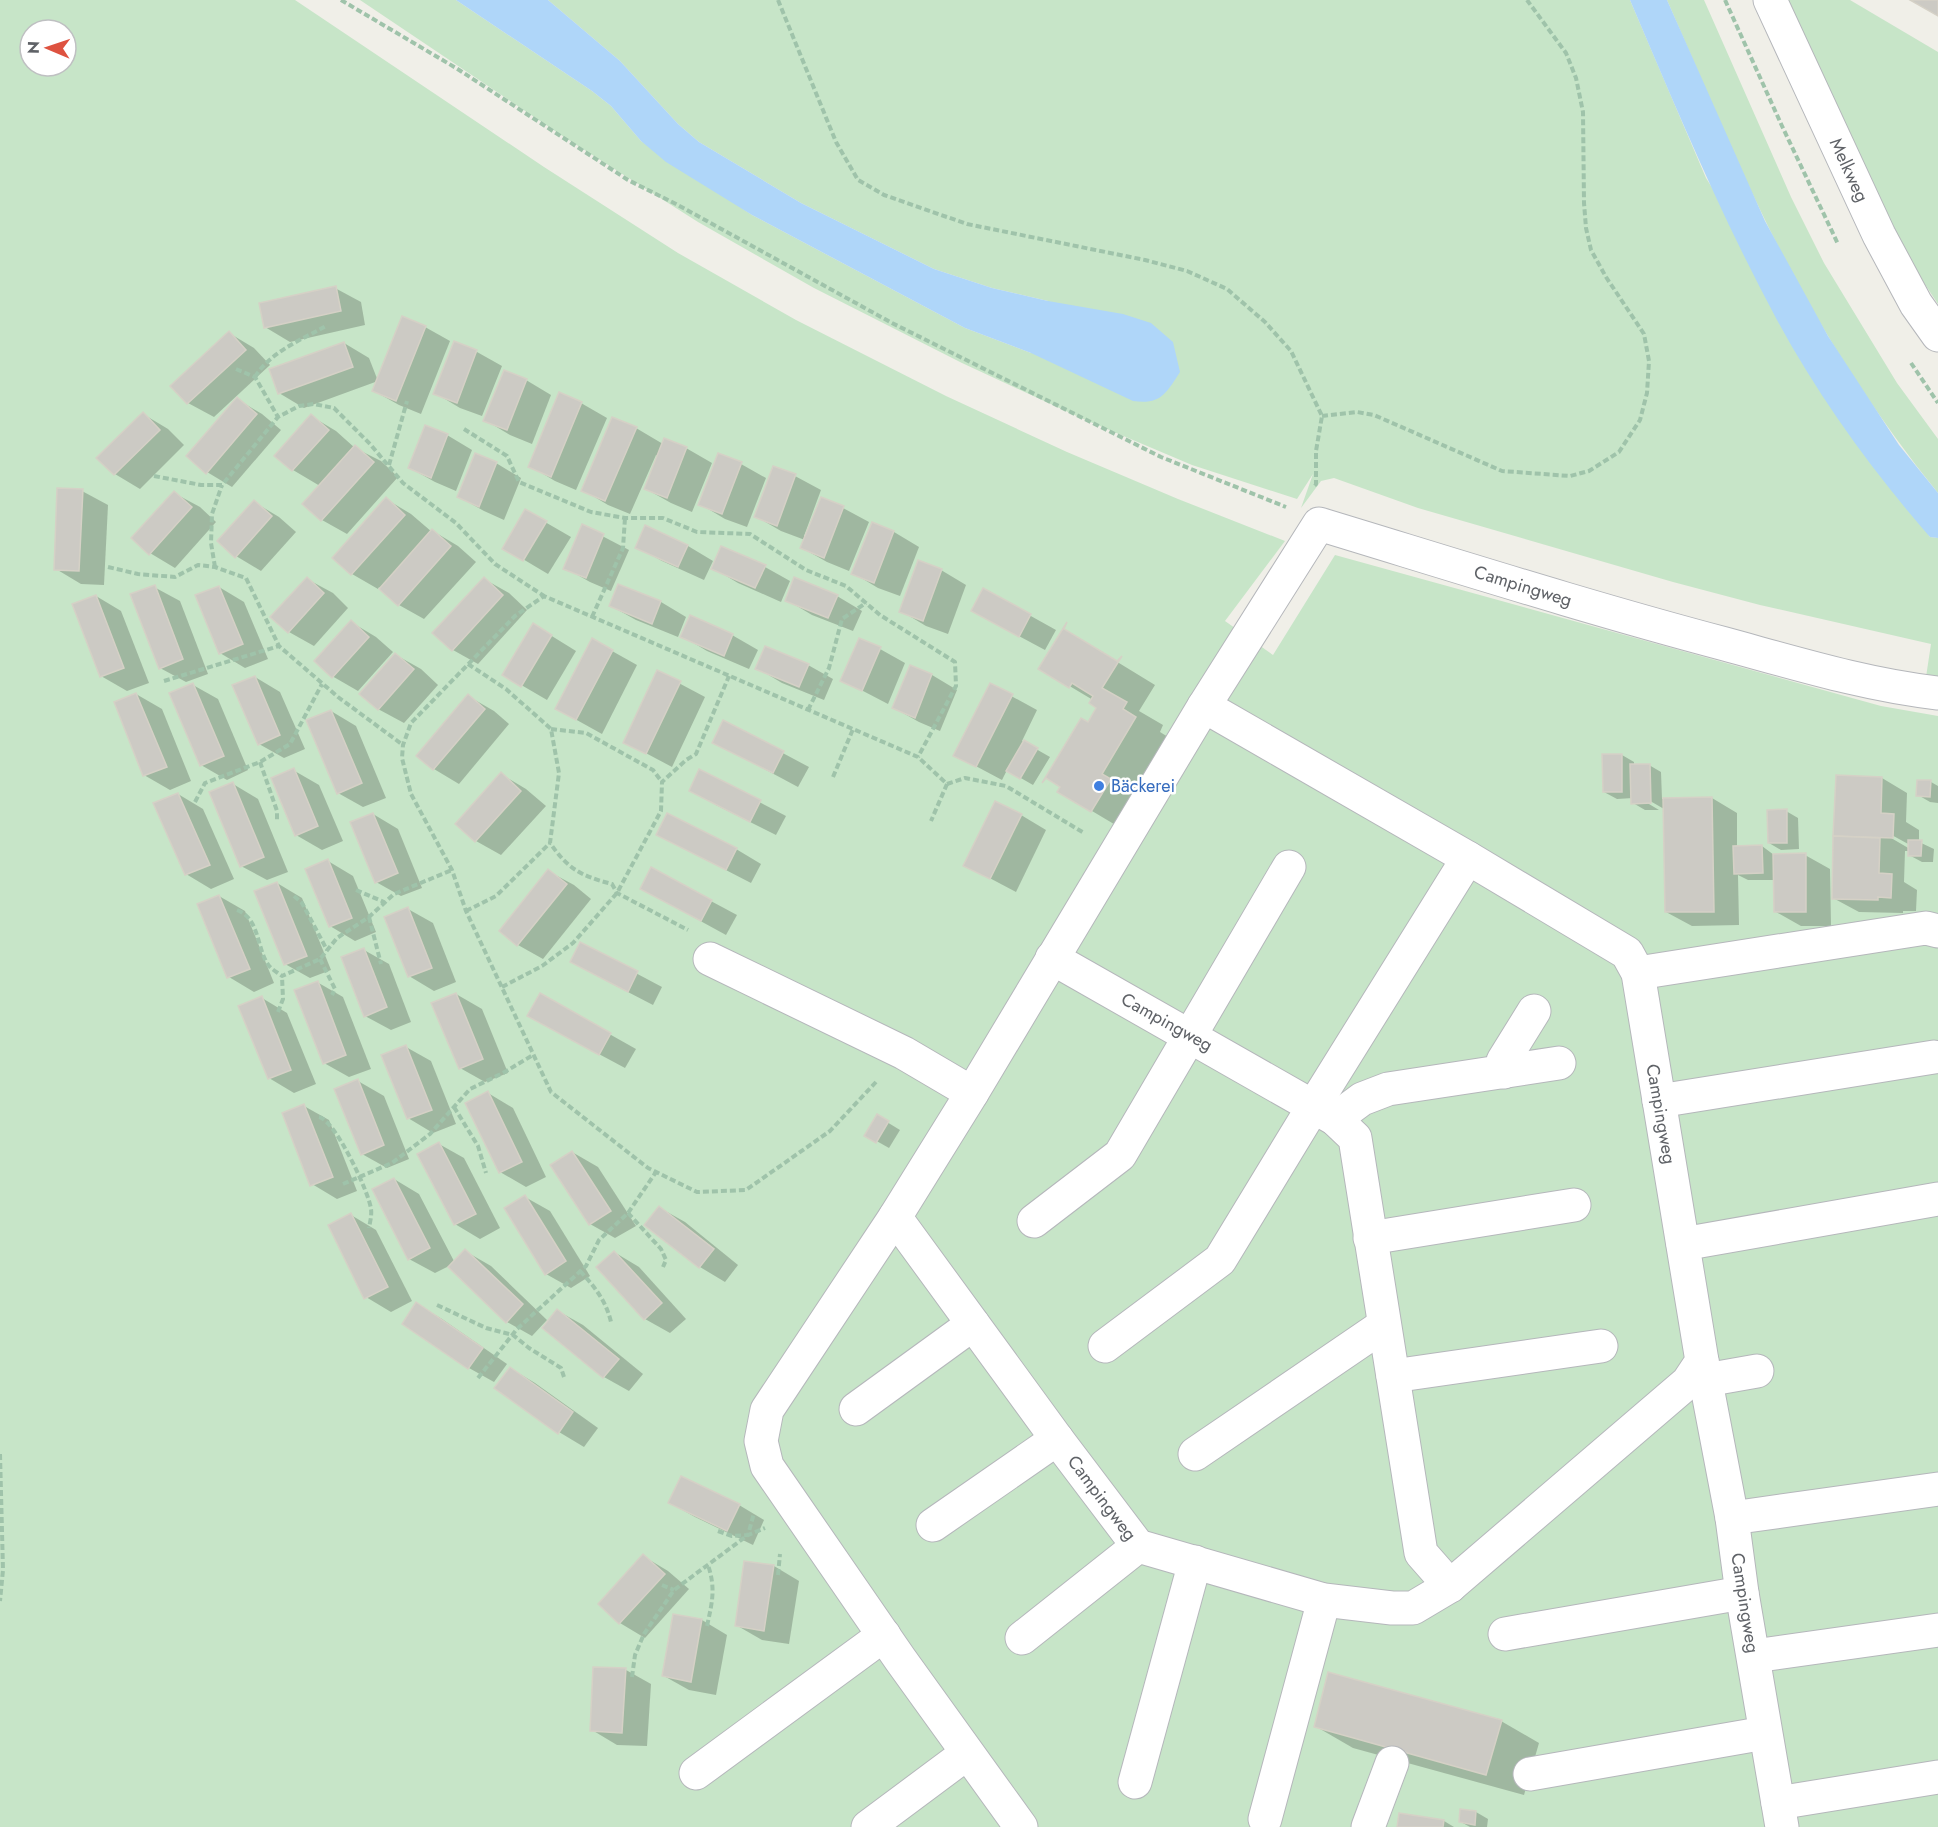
<svg xmlns="http://www.w3.org/2000/svg" width="1938" height="1827" viewBox="0 0 1938 1827" font-family="Jost,sans-serif">
<style>
.green{fill:#c7e5c8;fill-rule:evenodd}
.water{fill:#afd6f9}
.shadow{fill:#0003;fill-rule:evenodd}
.building{fill:#cccac4;stroke:#d5d1c6;stroke-width:1.5}
.lines{fill:none;stroke-linecap:round;stroke-linejoin:round}
.minor-casing{stroke:#b5b7bb;stroke-width:35}
.path{stroke:#9fc3aa;stroke-width:4;stroke-dasharray:6 3;stroke-linecap:butt}
.minor{stroke:#fff;stroke-width:33}
.shop-dot{fill:#3f7fe0;stroke:#fff;stroke-width:2}
.labels{text-anchor:middle;stroke-width:5;stroke-linejoin:round;paint-order:stroke}
.street-label{font-size:18px;fill:#5f6267;stroke:#fff}
.shop-label{font-size:18px;fill:#366cbe;stroke:#fff;text-anchor:start}
</style>
<rect width="100%" height="100%" fill="#f0efe8"/>
<!-- green -->
<g class="green">
<path d="M0 0H295L544 167 678 253 796 320 946 396 1067 452 1178 499 1285 541 1225 621 1273 655 1335 555 1881 706 1938 716V1827H0ZM30 30H66V66H30Z"/>
<path d="M360 0H456L592 91 611 106 641 141 752 215 965 328 1031 353 1048 301 992 288 934 269 801 203 699 142 678 124 620 61 548 0H1630L1706 178 1930 537 1938 538V680L1926 677 1931 644 1760 605 1673 582 1418 508 1334 478 1321 481 1301 508 1313 474 1297 499 1192 465 1081 418 962 363 814 288 698 222 564 137Z"/>
<path d="M1667 0H1704L1791 197 1824 263 1897 383 1938 439V493C1870 409 1812 317 1765 220 1730 148 1699 73 1667 0Z"/>
<path d="M1788 0H1850L1938 52V304L1910 262 1868 181Z"/>
</g>
<!-- water -->
<g class="water">
<path d="M456 0H548L620 61 678 124 699 142 801 203 934 269 992 288 1048 301 1123 314 1151 323 1173 342 1180 372C1166 394 1160 405 1133 401L1031 353 965 328 752 215 666 162 641 141 611 106 592 91Z"/>
<path d="M1630 0H1667L1765 221 1828 336 1899 445 1938 493V538L1930 537 1923 529C1868 465 1817 394 1777 320 1721 216 1676 108 1630 0Z"/>
</g>
<!-- shadow -->
<g class="shadow">
<path d="M335 288 361 302 365 325 290 342 265 327Z"/>
<path d="M425 327 450 341 421 414 399 405 374 391Z"/>
<path d="M229 333 254 348 270 365 214 417 188 403 172 386Z"/>
<path d="M344 343 369 358 378 381 304 408 279 393Z"/>
<path d="M455 343 477 352 502 366 482 416 460 408 435 393Z"/>
<path d="M526 380 551 395 532 444 510 435 485 420Z"/>
<path d="M560 394 581 403 607 418 576 490 555 481 530 466Z"/>
<path d="M237 399 262 414 281 430 232 487 207 472Z"/>
<path d="M143 414 168 429 184 445 140 489 115 474Z"/>
<path d="M311 416 336 431 355 448 381 461 398 477 347 534 322 520 304 504 320 486 293 470 277 456Z"/>
<path d="M636 428 663 444 664 440 686 448 712 463 692 512 671 503 646 489 658 456 656 455 630 514 608 505 583 490Z"/>
<path d="M447 435 472 450 456 491 435 482 410 468Z"/>
<path d="M496 463 521 478 504 520 484 511 459 497Z"/>
<path d="M741 464 766 478 747 527 725 519 700 504Z"/>
<path d="M774 468 795 476 821 490 804 536 806 537 821 499 843 508 869 522 849 571 827 562 802 548 805 540 781 531 755 516Z"/>
<path d="M82 491 108 505 104 585 81 584 56 569Z"/>
<path d="M174 493 200 507 216 522 175 568 150 553Z"/>
<path d="M386 499 411 514 432 532 433 531 458 546 476 562 424 619 399 605 379 587 378 589 352 574 334 557Z"/>
<path d="M254 502 279 517 296 532 261 571 236 556Z"/>
<path d="M526 511 571 537 548 574 504 548Z"/>
<path d="M873 524 894 532 919 547 900 596 878 588 853 573Z"/>
<path d="M583 526 629 550 611 591 590 582 565 568Z"/>
<path d="M646 527 688 546 713 561 704 580 662 561 637 547Z"/>
<path d="M765 567 790 581 781 602 738 583 713 568Z"/>
<path d="M941 570 966 585 948 634 926 626 901 611Z"/>
<path d="M307 579 333 593 348 608 314 646 289 632Z"/>
<path d="M484 579 509 593 527 610 478 664 453 650Z"/>
<path d="M619 585 661 602 686 617 678 637 636 620 611 606Z"/>
<path d="M154 587 180 601 208 674 186 682 160 668Z"/>
<path d="M219 587 244 602 268 659 245 668 220 653Z"/>
<path d="M984 590 1056 630 1045 650 998 625Z"/>
<path d="M96 596 121 611 149 683 127 691 101 676Z"/>
<path d="M837 596 862 611 853 631 812 615 787 600Z"/>
<path d="M351 622 376 637 393 652 358 691 332 676Z"/>
<path d="M534 625 576 651 547 700 504 675Z"/>
<path d="M732 635 758 650 749 669 707 651 682 636Z"/>
<path d="M880 649 905 663 888 704 842 680Z"/>
<path d="M612 651 637 665 602 734 557 709Z"/>
<path d="M1101 652 1155 685 1139 711 1163 725 1160 732 1173 740 1129 833 1092 811 1088 724 1099 708 1093 700 1041 669Z"/>
<path d="M396 655 421 669 438 685 404 723 378 709Z"/>
<path d="M808 665 833 679 824 700 782 683 757 668Z"/>
<path d="M910 667 932 675 957 690 940 731 919 722 894 708Z"/>
<path d="M658 672 705 697 672 767 625 742Z"/>
<path d="M255 677 280 692 305 749 284 758 259 744Z"/>
<path d="M193 685 218 699 248 770 227 780 201 765Z"/>
<path d="M991 685 1037 710 1022 741 1050 757 1033 785 1007 770 1002 780 955 755Z"/>
<path d="M136 694 162 709 191 781 170 790 144 775Z"/>
<path d="M468 696 494 711 509 724 459 784 434 769 418 756Z"/>
<path d="M331 711 356 726 386 798 363 807 338 793Z"/>
<path d="M724 722 809 767 798 787 714 742Z"/>
<path d="M1622 755 1634 762V766L1649 765 1661 772 1662 799 1712 798 1737 813V847L1762 846 1774 855H1805L1830 869 1831 926H1801L1776 912 1775 880H1748L1738 875 1739 925 1692 926 1666 912 1664 809 1645 798 1644 801 1659 810H1645L1633 803V798L1617 799 1604 792Z"/>
<path d="M293 770 319 785 343 841 322 850 296 835Z"/>
<path d="M700 771 786 816 776 835 716 805Z"/>
<path d="M501 774 526 789 546 806 501 855 476 841 457 823Z"/>
<path d="M1837 776 1882 778 1907 793 1906 822 1919 830V842L1934 849 1933 862H1922L1909 855 1910 851H1905L1904 882 1917 890 1916 911H1903V913L1859 912 1833 898ZM1888 833 1910 845V849L1886 835Z"/>
<path d="M1931 782 1938 786V803L1930 802 1918 795Z"/>
<path d="M233 784 258 799 288 872 267 880 241 866Z"/>
<path d="M178 794 203 809 234 879 211 889 186 874Z"/>
<path d="M1786 811 1798 818 1799 849 1781 850 1769 843Z"/>
<path d="M373 814 398 829 422 888 401 896 376 882Z"/>
<path d="M1021 815 1046 830 1016 892 965 865Z"/>
<path d="M658 835 736 849 761 864 751 883Z"/>
<path d="M328 861 353 876 376 932 355 941 330 926Z"/>
<path d="M651 869 737 915 726 935 642 889Z"/>
<path d="M548 871 574 885 591 899 543 959 518 945 501 931Z"/>
<path d="M277 883 302 898 331 970 310 978 285 964Z"/>
<path d="M219 896 245 911 274 983 254 992 229 977Z"/>
<path d="M408 909 433 923 456 982 434 991 409 976Z"/>
<path d="M581 944 662 987 653 1005 597 976Z"/>
<path d="M364 950 389 964 411 1022 391 1030 365 1016Z"/>
<path d="M317 982 343 997 371 1069 349 1077 324 1063Z"/>
<path d="M456 994 482 1009 508 1073 485 1082 460 1068Z"/>
<path d="M540 995 636 1049 625 1068 554 1030Z"/>
<path d="M262 998 287 1013 316 1084 294 1093 269 1078Z"/>
<path d="M406 1047 431 1061 456 1124 433 1133 408 1118Z"/>
<path d="M358 1081 384 1096 409 1159 387 1168 362 1154Z"/>
<path d="M488 1093 513 1108 546 1177 526 1187 500 1172Z"/>
<path d="M304 1106 329 1120 357 1191 337 1199 312 1184Z"/>
<path d="M877 1116 900 1130 889 1148 866 1135Z"/>
<path d="M439 1144 464 1158 500 1228 480 1239 455 1224Z"/>
<path d="M572 1152 598 1167 636 1226 615 1238 590 1224Z"/>
<path d="M394 1179 419 1194 455 1263 465 1251 491 1266 547 1320 532 1336 507 1322 449 1266 435 1273 409 1259Z"/>
<path d="M525 1197 550 1211 590 1276 571 1288 546 1274Z"/>
<path d="M660 1208 685 1222 738 1265 725 1282 700 1267Z"/>
<path d="M351 1215 376 1230 412 1301 391 1312 366 1297Z"/>
<path d="M614 1252 639 1267 686 1319 670 1333 645 1319Z"/>
<path d="M417 1304 442 1319 507 1364 494 1382 469 1368 404 1323Z"/>
<path d="M558 1311 583 1325 643 1374 629 1391 604 1377 544 1328Z"/>
<path d="M510 1368 535 1383 598 1428 584 1447 559 1432 497 1387Z"/>
<path d="M670 1503 739 1505 764 1520 753 1545 695 1517Z"/>
<path d="M643 1556 668 1571 689 1589 645 1638 620 1623 600 1604Z"/>
<path d="M746 1562 774 1566 799 1581 789 1644 762 1640 736 1625Z"/>
<path d="M702 1620 727 1635 716 1695 689 1690 664 1676Z"/>
<path d="M626 1670 651 1684 647 1746 617 1745 592 1730Z"/>
<path d="M1501 1721 1539 1743 1524 1795 1353 1748 1315 1726Z"/>
<path d="M1462 1810 1476 1812 1488 1819 1487 1827H1470L1461 1822Z"/>
<path d="M1444 1821 1454 1827H1398Z"/>
</g>
<!-- building -->
<g class="building">
<path d="M1910 0H1938V16Z"/>
<path d="M336 286 341 311 264 328 259 303Z"/>
<path d="M402 316 426 326 396 401 372 391Z"/>
<path d="M229 331 246 350 187 404 170 386Z"/>
<path d="M454 341 477 350 457 403 433 394Z"/>
<path d="M344 342 353 367 278 394 269 369Z"/>
<path d="M504 370 527 379 507 430 483 421Z"/>
<path d="M559 392 582 402 551 477 528 467Z"/>
<path d="M237 397 257 414 206 474 186 456Z"/>
<path d="M143 412 160 430 114 475 96 458Z"/>
<path d="M311 414 329 430 292 471 274 456Z"/>
<path d="M612 417 637 427 605 501 581 491Z"/>
<path d="M425 425 448 434 431 478 408 468Z"/>
<path d="M664 438 687 447 667 498 644 489Z"/>
<path d="M355 445 374 462 321 521 302 504Z"/>
<path d="M475 453 497 462 479 507 457 497Z"/>
<path d="M718 453 742 462 722 514 698 505Z"/>
<path d="M773 466 796 474 777 526 754 517Z"/>
<path d="M57 488 83 489 79 571 54 570Z"/>
<path d="M174 491 192 507 149 555 131 538Z"/>
<path d="M386 497 405 515 351 575 332 558Z"/>
<path d="M821 497 844 506 824 558 800 548Z"/>
<path d="M254 500 272 516 235 558 217 541Z"/>
<path d="M525 509 547 521 523 561 502 549Z"/>
<path d="M872 522 894 531 874 583 851 574Z"/>
<path d="M582 524 604 534 586 578 563 569Z"/>
<path d="M645 525 688 545 678 567 635 548Z"/>
<path d="M432 529 451 546 398 606 379 589Z"/>
<path d="M721 546 766 565 755 588 711 569Z"/>
<path d="M918 560 942 569 923 621 899 612Z"/>
<path d="M307 577 324 593 288 633 270 617Z"/>
<path d="M484 577 503 595 452 651 432 633Z"/>
<path d="M794 577 838 595 828 618 785 601Z"/>
<path d="M618 584 661 601 652 624 609 606Z"/>
<path d="M155 585 183 659 159 669 130 594Z"/>
<path d="M219 586 243 644 219 654 195 595Z"/>
<path d="M983 588 1031 614 1019 637 971 611Z"/>
<path d="M96 595 124 668 100 677 72 604Z"/>
<path d="M690 615 733 634 724 656 680 637Z"/>
<path d="M351 620 369 637 332 678 314 661Z"/>
<path d="M1067 622 1064 629 1117 661 1122 656 1102 688 1127 702 1123 709 1136 717 1102 774 1111 779 1091 812 1057 792 1060 787 1046 778 1042 783 1081 718 1088 722 1096 708 1089 703 1093 696 1072 683 1069 688 1038 669Z"/>
<path d="M533 623 552 635 521 687 502 675Z"/>
<path d="M592 638 613 650 576 720 555 709Z"/>
<path d="M859 638 881 647 862 691 840 681Z"/>
<path d="M765 646 809 664 799 687 755 669Z"/>
<path d="M395 653 414 669 378 710 359 694Z"/>
<path d="M910 665 932 674 915 718 892 708Z"/>
<path d="M657 670 681 681 646 754 623 743Z"/>
<path d="M255 676 280 735 258 745 232 685Z"/>
<path d="M193 683 224 756 200 766 169 693Z"/>
<path d="M990 683 1013 694 976 767 953 756Z"/>
<path d="M136 693 167 767 143 776 114 702Z"/>
<path d="M468 694 485 709 433 770 416 756Z"/>
<path d="M331 710 362 783 337 794 306 720Z"/>
<path d="M723 720 784 751 773 773 712 743Z"/>
<path d="M1024 740 1038 748 1020 779 1006 771Z"/>
<path d="M1602 754H1622V792H1603Z"/>
<path d="M1630 764H1650L1651 803 1631 804Z"/>
<path d="M294 768 318 826 295 836 271 778Z"/>
<path d="M699 769 761 800 750 822 689 791Z"/>
<path d="M501 772 521 791 475 842 455 824Z"/>
<path d="M1836 775 1882 777 1881 813 1894 814 1893 838 1833 836Z"/>
<path d="M1917 780H1931L1930 797 1916 796Z"/>
<path d="M233 782 264 857 240 867 209 792Z"/>
<path d="M178 793 210 865 185 875 153 803Z"/>
<path d="M1712 797 1714 912H1665L1663 798Z"/>
<path d="M995 801 1022 814 990 879 963 866Z"/>
<path d="M1787 809V843H1768L1767 810Z"/>
<path d="M373 813 398 873 375 883 350 822Z"/>
<path d="M667 813 737 848 726 870 656 835Z"/>
<path d="M1833 836 1880 838 1879 873 1892 874 1891 898 1878 897V900L1832 899Z"/>
<path d="M1908 840H1922L1921 856H1908Z"/>
<path d="M1762 845 1763 873 1734 874 1733 846Z"/>
<path d="M1806 853V912H1774L1773 854Z"/>
<path d="M328 859 352 918 329 927 305 869Z"/>
<path d="M651 867 712 900 701 921 640 889Z"/>
<path d="M548 869 567 884 517 946 499 931Z"/>
<path d="M277 882 307 956 284 965 254 891Z"/>
<path d="M219 895 250 969 227 978 197 904Z"/>
<path d="M408 907 432 968 408 977 384 917Z"/>
<path d="M580 942 638 971 628 992 570 962Z"/>
<path d="M364 948 387 1007 364 1017 341 957Z"/>
<path d="M318 981 346 1055 323 1064 294 990Z"/>
<path d="M456 993 483 1059 459 1069 431 1003Z"/>
<path d="M540 993 611 1033 599 1055 527 1016Z"/>
<path d="M262 996 291 1070 268 1079 238 1006Z"/>
<path d="M406 1045 432 1110 407 1119 381 1055Z"/>
<path d="M358 1079 384 1145 361 1155 334 1089Z"/>
<path d="M488 1091 522 1162 499 1173 465 1103Z"/>
<path d="M304 1104 333 1177 310 1186 282 1113Z"/>
<path d="M877 1114 889 1121 876 1143 864 1136Z"/>
<path d="M439 1142 476 1214 454 1225 417 1154Z"/>
<path d="M572 1151 611 1211 589 1225 550 1165Z"/>
<path d="M394 1178 430 1248 408 1260 372 1189Z"/>
<path d="M525 1195 566 1261 545 1275 504 1208Z"/>
<path d="M659 1206 714 1249 699 1268 644 1225Z"/>
<path d="M351 1213 388 1287 364 1299 328 1225Z"/>
<path d="M465 1249 523 1304 506 1323 448 1267Z"/>
<path d="M614 1251 662 1303 644 1320 596 1267Z"/>
<path d="M416 1302 483 1348 468 1369 402 1324Z"/>
<path d="M557 1309 619 1359 603 1378 542 1328Z"/>
<path d="M510 1367 573 1412 558 1434 494 1388Z"/>
<path d="M681 1476 740 1504 727 1531 668 1503Z"/>
<path d="M643 1554 665 1574 619 1624 598 1604Z"/>
<path d="M744 1561 774 1565 764 1631 735 1626Z"/>
<path d="M673 1614 702 1619 691 1682 662 1676Z"/>
<path d="M593 1667 626 1668 622 1733 590 1731Z"/>
<path d="M1328 1672 1502 1720 1486 1775 1314 1727Z"/>
<path d="M1460 1809 1476 1811 1475 1825 1459 1822Z"/>
<path d="M1399 1813 1444 1820 1443 1827H1397Z"/>
</g>
<g class="lines">
<!-- minor casing -->
<g class="minor-casing">
<g id="minor">
<path d="M1770 0 1879 235 1916 304 1938 335"/>
<path d="M1052 958 1335 1119 1355 1138 1421 1553 1450 1586"/>
<path d="M710 959 904 1053 972 1093"/>
<path d="M1638 973 1926 928 1938 931"/>
<path d="M1504 1072 1503 1061 1534 1011"/>
<path d="M1659 1101 1934 1057"/>
<path d="M1335 1119 1362 1099 1388 1089 1559 1063"/>
<path d="M895 1217 1057 1439 1138 1546 1324 1600 1392 1608H1413L1450 1586 1688 1382 1702 1361 1638 973 1627 953 1468 858 1204 706"/>
<path d="M1034 1221 1120 1155 1289 867"/>
<path d="M1370 1238 1574 1205"/>
<path d="M1683 1244 1938 1199"/>
<path d="M1105 1346 1220 1260 1313 1107 1468 858"/>
<path d="M1702 1361 1732 1518 1742 1593 1782 1827"/>
<path d="M1393 1376 1601 1346"/>
<path d="M1706 1380 1757 1371"/>
<path d="M856 1409 973 1324"/>
<path d="M1195 1454 1384 1325"/>
<path d="M1732 1518 1938 1489"/>
<path d="M933 1525 1057 1439"/>
<path d="M1505 1634 1742 1593"/>
<path d="M1022 1638 1138 1546"/>
<path d="M1754 1656 1938 1630"/>
<path d="M696 1773 884 1635"/>
<path d="M1530 1774 1765 1733"/>
<path d="M1135 1782 1195 1562"/>
<path d="M1778 1803 1938 1777"/>
<path d="M1265 1819 1324 1600"/>
<path d="M868 1827 966 1754"/>
<path d="M1021 1827 900 1659 767 1466 761 1441 767 1410 895 1217 972 1093 1204 706 1319 524C1454 565 1589 608 1725 644 1795 663 1866 685 1938 693"/>
<path d="M1368 1827 1392 1763"/>
</g>
</g>
<!-- path -->
<g class="path">
<path d="M341 0 456 68 628 180 676 204 892 323 1161 457 1286 507"/>
<path d="M778 0 836 142 858 180 884 195 967 224 1145 260 1187 271 1227 289 1265 322 1291 351 1322 416 1316 451V484L1313 487"/>
<path d="M1725 0 1782 126 1838 244"/>
<path d="M1911 363 1938 403"/>
<path d="M236 369 255 377 278 417"/>
<path d="M255 377C270 352 301 340 326 326"/>
<path d="M1322 416 1357 412 1374 415 1502 471 1570 476 1589 471 1619 452 1640 420 1647 393 1649 361 1644 334 1606 277 1591 250 1586 228 1584 203 1583 112 1576 78 1566 53 1527 0"/>
<path d="M464 429 507 456 519 482 591 512 625 518H663L697 532 750 534 806 570 846 586 880 615 955 662 956 686 918 757"/>
<path d="M389 465 407 401"/>
<path d="M154 476 201 485H222L278 417 299 406 314 404 334 408 370 444 403 483 456 523 495 564 544 596"/>
<path d="M108 567 138 574 175 577 198 565 215 567 246 578 279 646 338 697 403 745"/>
<path d="M215 567 211 543 212 514 222 485"/>
<path d="M592 617 623 548 625 518"/>
<path d="M468 664 506 689 551 729 559 773 550 843C568 869 581 876 612 884L617 893 688 930"/>
<path d="M164 681 279 646"/>
<path d="M808 710 829 668 842 619 866 603"/>
<path d="M551 729 586 733 653 770 662 782"/>
<path d="M260 762 277 811V822"/>
<path d="M833 777 853 729"/>
<path d="M947 784 965 778 1006 786 1084 833"/>
<path d="M195 802 205 783 260 762 290 744 322 684"/>
<path d="M356 890 384 902"/>
<path d="M294 896 302 903 327 950"/>
<path d="M237 910C261 919 256 951 270 967 273 970 278 973 282 976L320 959 337 938 369 917 394 894 452 870"/>
<path d="M466 911 496 896 550 843"/>
<path d="M369 917 381 964"/>
<path d="M320 959 335 989 332 995"/>
<path d="M502 987 542 966 573 943 617 893 661 811 662 782 686 760 696 754 729 676"/>
<path d="M278 1012 283 999 282 976"/>
<path d="M876 1082 830 1131 746 1190 697 1192 648 1168 551 1092 466 911 452 870 411 794 402 758 403 745 411 723 515 616 544 596 918 757 947 784 931 821"/>
<path d="M454 1107 478 1146 486 1173"/>
<path d="M319 1117C335 1120 369 1192 371 1209 372 1215 370 1222 369 1228"/>
<path d="M343 1184 392 1163 430 1134 470 1089 503 1073 533 1055"/>
<path d="M628 1213 661 1249 666 1260 663 1267"/>
<path d="M580 1271C595 1287 606 1301 611 1322"/>
<path d="M437 1305 486 1328 513 1335 529 1348 561 1368 564 1377"/>
<path d="M478 1378 517 1329 586 1266 599 1240 628 1213 656 1172"/>
<path d="M0 1454 3 1570 0 1601"/>
<path d="M718 1531 732 1536 748 1535 754 1513"/>
<path d="M778 1575 780 1554"/>
<path d="M662 1585 674 1590"/>
<path d="M707 1626C712 1603 716 1589 708 1565"/>
<path d="M632 1677 635 1655 644 1634 674 1590 748 1535 765 1528"/>
</g>
<!-- minor -->
<use href="#minor" class="minor"/>
</g>
<!-- markers -->
<circle class="shop-dot" cx="1099" cy="786" r="6"/>
<g class="labels">
<!-- street labels -->
<g class="street-label">
<text transform="translate(1849 170) rotate(65)" y="6">Melkweg</text>
<text transform="translate(1523 586) rotate(17)" y="6">Campingweg</text>
<text transform="translate(1167 1022) rotate(29)" y="6">Campingweg</text>
<text transform="translate(1661 1114) rotate(80)" y="6">Campingweg</text>
<text transform="translate(1102 1498) rotate(53)" y="6">Campingweg</text>
<text transform="translate(1745 1603) rotate(81)" y="6">Campingweg</text>
</g>
<!-- shop labels -->
<g class="shop-label">
<text x="1111" y="792">Bäckerei</text>
</g>
</g>
<!-- north arrow -->
<g transform="translate(48 48) rotate(272)"><circle r="28" fill="#ffffff" stroke="#bfc0c2" stroke-width="1.5"/>
<path d="M0-4.5L10 22L0 15L-10 22Z" fill="#de5240"/>
<text y="-9" font-size="16" font-weight="bold" text-anchor="middle" fill="#5f6267">N</text>
</g>
</svg>
